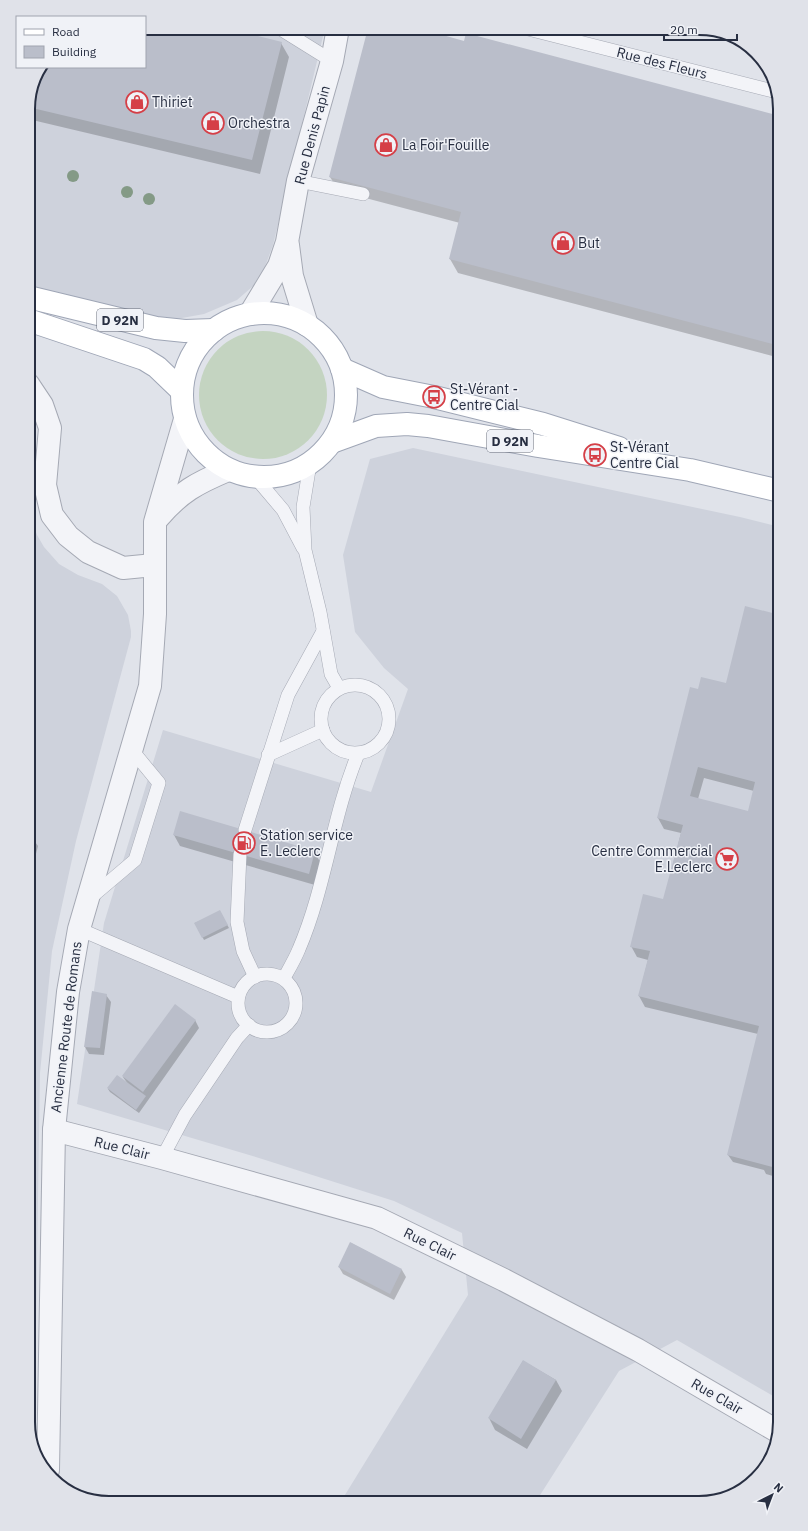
<svg xmlns="http://www.w3.org/2000/svg" width="808" height="1531" viewBox="0 0 808 1531" font-family="'IBM Plex Sans',sans-serif">
<style>
.built{fill:#ced2dc}
.green{fill:#c4d4c1}
.shadow{fill:#0003;fill-rule:evenodd}
.building{fill:#babeca;fill-rule:evenodd}
.lines{fill:none;stroke-linecap:round;stroke-linejoin:round}
.service-casing{stroke:#a5a9b4;stroke-width:14}
.minor-casing{stroke:#a5a9b4;stroke-width:24}
.tertiary-casing{stroke:#a5a9b4;stroke-width:24}
.primary-casing{stroke:#9fa6b6;stroke-width:24}
.service{stroke:#f3f4f8;stroke-width:13}
.minor{stroke:#f3f4f8;stroke-width:22}
.tertiary{stroke:#f3f4f8;stroke-width:22}
.primary{stroke:#fff;stroke-width:22}
.tree{fill:#849a86}
.labels{text-anchor:middle;stroke-width:3;stroke-linejoin:round;paint-order:stroke}
.shield{fill:#f0f2f7;stroke:#646a78;stroke-width:1}
.shield-label{font-size:13px;font-weight:bold;fill:#282f42}
.street-label{font-size:14px;fill:#282f42;stroke:#f0f2f7}
.poi-label{font-size:14px;fill:#282f42;stroke:#f0f2f7;text-anchor:start}
.rim{fill:none;stroke:#282f42;stroke-width:2}
</style>
<rect width="100%" height="100%" fill="#e0e3ea"/>
<!-- built -->
<g class="built">
<path d="M145 28H325L273 245 260 280 237 300 204 314 171 320 122 311 28 286V104L34 78 145 67Z"/>
<path d="M28 413 35 430 36 446 28 478Z"/>
<path d="M413 448 740 517 780 527V1400L677 1340 619 1371 535 1503H340L468 1295 462 1233 394 1201 259 1158 77 1104 104 923 163 730 371 792 408 689 384 668 355 632 343 555 370 459Z"/>
<path d="M28 511 37 535 44 547 59 564 78 575 102 584 117 596 128 615 131 631V637L76 841 52 951 40 1073 34 1451 28 1422Z"/>
</g>
<!-- green -->
<circle class="green" cx="263" cy="395" r="64"/>
<!-- shadow -->
<g class="shadow">
<path d="M145 28 281 43 289 57 260 174 28 119V104L34 78 41 67H145Z"/>
<path d="M465 42 780 117V358L458 273 450 259 460 223 339 191 330 177Z"/>
<path d="M780 616V1178L766 1174 764 1170 733 1162 728 1155 758 1034 645 1007 639 996 648 960 637 957 631 946 664 900 681 833 664 829 658 818 698 690 727 684ZM704 778 754 791 749 812 698 799Z"/>
<path d="M174 835 314 852 321 863 315 885 180 846Z"/>
<path d="M28 838 33 839 38 846 28 885Z"/>
<path d="M220 912 229 928 204 940 195 923Z"/>
<path d="M106 995 111 1002 104 1055 89 1054 85 1047Z"/>
<path d="M195 1020 199 1028 139 1113 110 1092 108 1089 128 1084 123 1077Z"/>
<path d="M351 1243 402 1270 406 1277 394 1300 343 1274 339 1267Z"/>
<path d="M523 1361 556 1380 562 1391 527 1449 495 1430 489 1418Z"/>
</g>
<!-- building -->
<g class="building">
<path d="M145 28H225L282 42 252 160 28 107 34 78 41 67H145Z"/>
<path d="M368 28H379L388 30V28H418L464 41 466 33 780 116V346L449 259 461 212 329 177Z"/>
<path d="M745 606 780 615V1169L727 1155 759 1026 638 996 650 951 630 947 643 894 663 899 683 825 657 818 690 687 698 689 701 677 726 683ZM698 767 755 782 748 811 690 796Z"/>
<path d="M180 811 315 851 309 874 173 835Z"/>
<path d="M28 837 34 838 29 860H28Z"/>
<path d="M220 910 228 925 202 938 194 923Z"/>
<path d="M92 991 107 994 100 1048 84 1047Z"/>
<path d="M175 1004 196 1020 143 1092 122 1076Z"/>
<path d="M117 1075 146 1096 136 1110 107 1088Z"/>
<path d="M350 1242 402 1269 390 1294 338 1267Z"/>
<path d="M523 1360 556 1380 521 1439 488 1418Z"/>
</g>
<g class="lines">
<!-- service casing -->
<g class="service-casing">
<g id="service">
<path d="M279 28 332 61"/>
<path d="M524 28 777 92"/>
<path d="M298 181 363 194"/>
<path d="M310 464 303 507 305 550 320 612 331 674 339 688"/>
<path d="M255 477 283 510 303 548"/>
<circle cx="355" cy="719" r="34"/>
<path d="M268 755 323 730"/>
<path d="M245 830 288 695 323 631"/>
<path d="M240 854 237 922 243 951 255 977"/>
<path d="M89 899 135 860 159 783 131 749"/>
<path d="M79 929 238 997"/>
<circle cx="267" cy="1003" r="29"/>
<path d="M284 978C289 969 295 959 299 949 326 886 332 817 358 754"/>
<path d="M162 1158 185 1115 237 1038 249 1025"/>
</g>
</g>
<!-- minor casing -->
<g class="minor-casing">
<g id="minor">
<path d="M28 384 42 405 50 428 45 485 52 515 68 536 88 552 123 568 154 565"/>
<path d="M158 518C180 492 197 483 228 470"/>
<path d="M54 1130 162 1158 377 1218 504 1280 638 1350 777 1431"/>
<path d="M48 1470 54 1130 68 992 79 929 150 686 155 614V522L185 419"/>
</g>
</g>
<!-- tertiary casing -->
<g class="tertiary-casing">
<g id="tertiary">
<path d="M288 245 292 276 307 325"/>
<path d="M250 314 279 266 287 242 298 181 332 61 338 28"/>
</g>
</g>
<!-- primary casing -->
<g class="primary-casing">
<g id="primary">
<path d="M28 297 156 328 185 331 214 330"/>
<circle cx="264" cy="395" r="82"/>
<path d="M28 320 144 359 157 367 182 391"/>
<path d="M342 369 383 387 434 397 543 424 619 448"/>
<path d="M332 442 376 426 407 424 428 426 538 446 690 470 780 491"/>
</g>
</g>
<!-- service -->
<use href="#service" class="service"/>
<!-- minor -->
<use href="#minor" class="minor"/>
<!-- tertiary -->
<use href="#tertiary" class="tertiary"/>
<!-- primary -->
<use href="#primary" class="primary"/>
</g>
<!-- trees -->
<g class="tree">
<circle cx="73" cy="176" r="6"/>
<circle cx="127" cy="192" r="6"/>
<circle cx="149" cy="199" r="6"/>
</g>
<!-- icons -->
<defs>
<g id="shop-ring" transform="scale(1.15)"><circle r="9.5" fill="#f0f2f7" stroke="#d53f47" stroke-width="1.5"/><path d="M-5-2.5h2.3a2.7 3.5 0 0 1 5.4 0H5L5.5 6h-11ZM-1.5-2.5h3a1.5 2.3 0 0 0-3 0Z" fill="#d53f47"/></g>
<g id="bus-ring" transform="scale(1.15)"><circle r="9.5" fill="#f0f2f7" stroke="#d53f47" stroke-width="1.5"/><path d="M-5-6H5V4H4V6H2V4H-2V6H-4V4H-5ZM-3.5-4V0h7V-4ZM-3.5 1.2v1.5H-2V1.2ZM2 1.2v1.5H3.5V1.2Z" fill="#d53f47"/></g>
<g id="fuel-ring" transform="scale(1.15)"><circle r="9.5" fill="#f0f2f7" stroke="#d53f47" stroke-width="1.5"/><path d="M-5.5-6h7V0h2V4h1.3V-2.5L3-4.5l.8-.8L6-3V5H2.5V1h-1V6h-7ZM-4.2-4.7v3.2H.2V-4.7Z" fill="#d53f47"/></g>
<g id="supermarket-ring" transform="scale(1.15)"><circle r="9.5" fill="#f0f2f7" stroke="#d53f47" stroke-width="1.5"/><path d="M-6-5.5h2.5l.6 2H6L4.5 2H-2.5L-4.4-4H-6ZM-1.5 3.2a1.3 1.3 0 1 0 .1 0ZM3 3.2a1.3 1.3 0 1 0 .1 0Z" fill="#d53f47"/></g>
</defs>
<g fill-rule="evenodd">
<use href="#shop-ring" x="137" y="102"/>
<use href="#shop-ring" x="213" y="123"/>
<use href="#shop-ring" x="386" y="145"/>
<use href="#shop-ring" x="563" y="243"/>
<use href="#bus-ring" x="434" y="397"/>
<use href="#bus-ring" x="595" y="455"/>
<use href="#fuel-ring" x="244" y="843"/>
<use href="#supermarket-ring" x="727" y="859"/>
</g>
<g class="labels">
<!-- shield labels -->
<g class="shield">
<rect x="97" y="309" width="46" height="22" rx="3"/>
<rect x="487" y="430" width="46" height="22" rx="3"/>
</g>
<g class="shield-label">
<text x="120" y="325">D 92N</text>
<text x="510" y="446">D 92N</text>
</g>
<!-- street labels -->
<g class="street-label">
<text transform="translate(662 63) rotate(14)" y="5">Rue des Fleurs</text>
<text transform="translate(312 135) rotate(-75)" y="5">Rue Denis Papin</text>
<text transform="translate(66 1027) rotate(-83)" y="5">Ancienne Route de Romans</text>
<text transform="translate(122 1148) rotate(14)" y="5">Rue Clair</text>
<text transform="translate(430 1244) rotate(26)" y="5">Rue Clair</text>
<text transform="translate(717 1396) rotate(30)" y="5">Rue Clair</text>
</g>
<!-- poi labels -->
<g class="poi-label">
<text x="152" y="107">Thiriet</text>
<text x="228" y="128">Orchestra</text>
<text x="402" y="150">La Foir'Fouille</text>
<text x="578" y="248">But</text>
<text x="450" y="394">St-Vérant -<tspan x="450" dy="16">Centre Cial</tspan></text>
<text x="610" y="452">St-Vérant<tspan x="610" dy="16">Centre Cial</tspan></text>
<text x="260" y="840">Station service<tspan x="260" dy="16">E. Leclerc</tspan></text>
<text x="712" y="856" text-anchor="end">Centre Commercial<tspan x="712" dy="16">E.Leclerc</tspan></text>
</g>
</g>
<!-- crop -->
<path d="M0 0H808V1531H0ZM109 35H699A74 74 0 0 1 773 109V1422A74 74 0 0 1 699 1496H109A74 74 0 0 1 35 1422V109A74 74 0 0 1 109 35Z" fill="#e0e2e9" fill-rule="evenodd"/>
<path class="rim" d="M109 35H699A74 74 0 0 1 773 109V1422A74 74 0 0 1 699 1496H109A74 74 0 0 1 35 1422V109A74 74 0 0 1 109 35Z"/>
<!-- legend -->
<rect x="16" y="16" width="130" height="52" fill="#f0f2f7" stroke="#a0a4af"/>
<rect x="24" y="29" width="20" height="6" fill="#ffffff" stroke="#a0a4af"/>
<text x="52" y="36" font-size="12" fill="#282f42">Road</text>
<rect x="24" y="46" width="20" height="12" fill="#babeca" stroke="#a0a4af"/>
<text x="52" y="56" font-size="12" fill="#282f42">Building</text>
<!-- north arrow -->
<g transform="translate(772 1495) rotate(42)" stroke="#f0f2f7" stroke-width="3" paint-order="stroke">
<path d="M0-3L7 15L0 10L-7 15Z" fill="#282f42"/>
<text y="-6" font-size="11" font-weight="bold" text-anchor="middle" fill="#282f42">N</text>
</g>
<!-- scale -->
<path d="M664 34v6h73v-6" fill="none" stroke="#282f42" stroke-width="2"/>
<text x="670" y="34" font-size="12" fill="#282f42" stroke="#f0f2f7" stroke-width="3" paint-order="stroke">20 m</text>
</svg>
